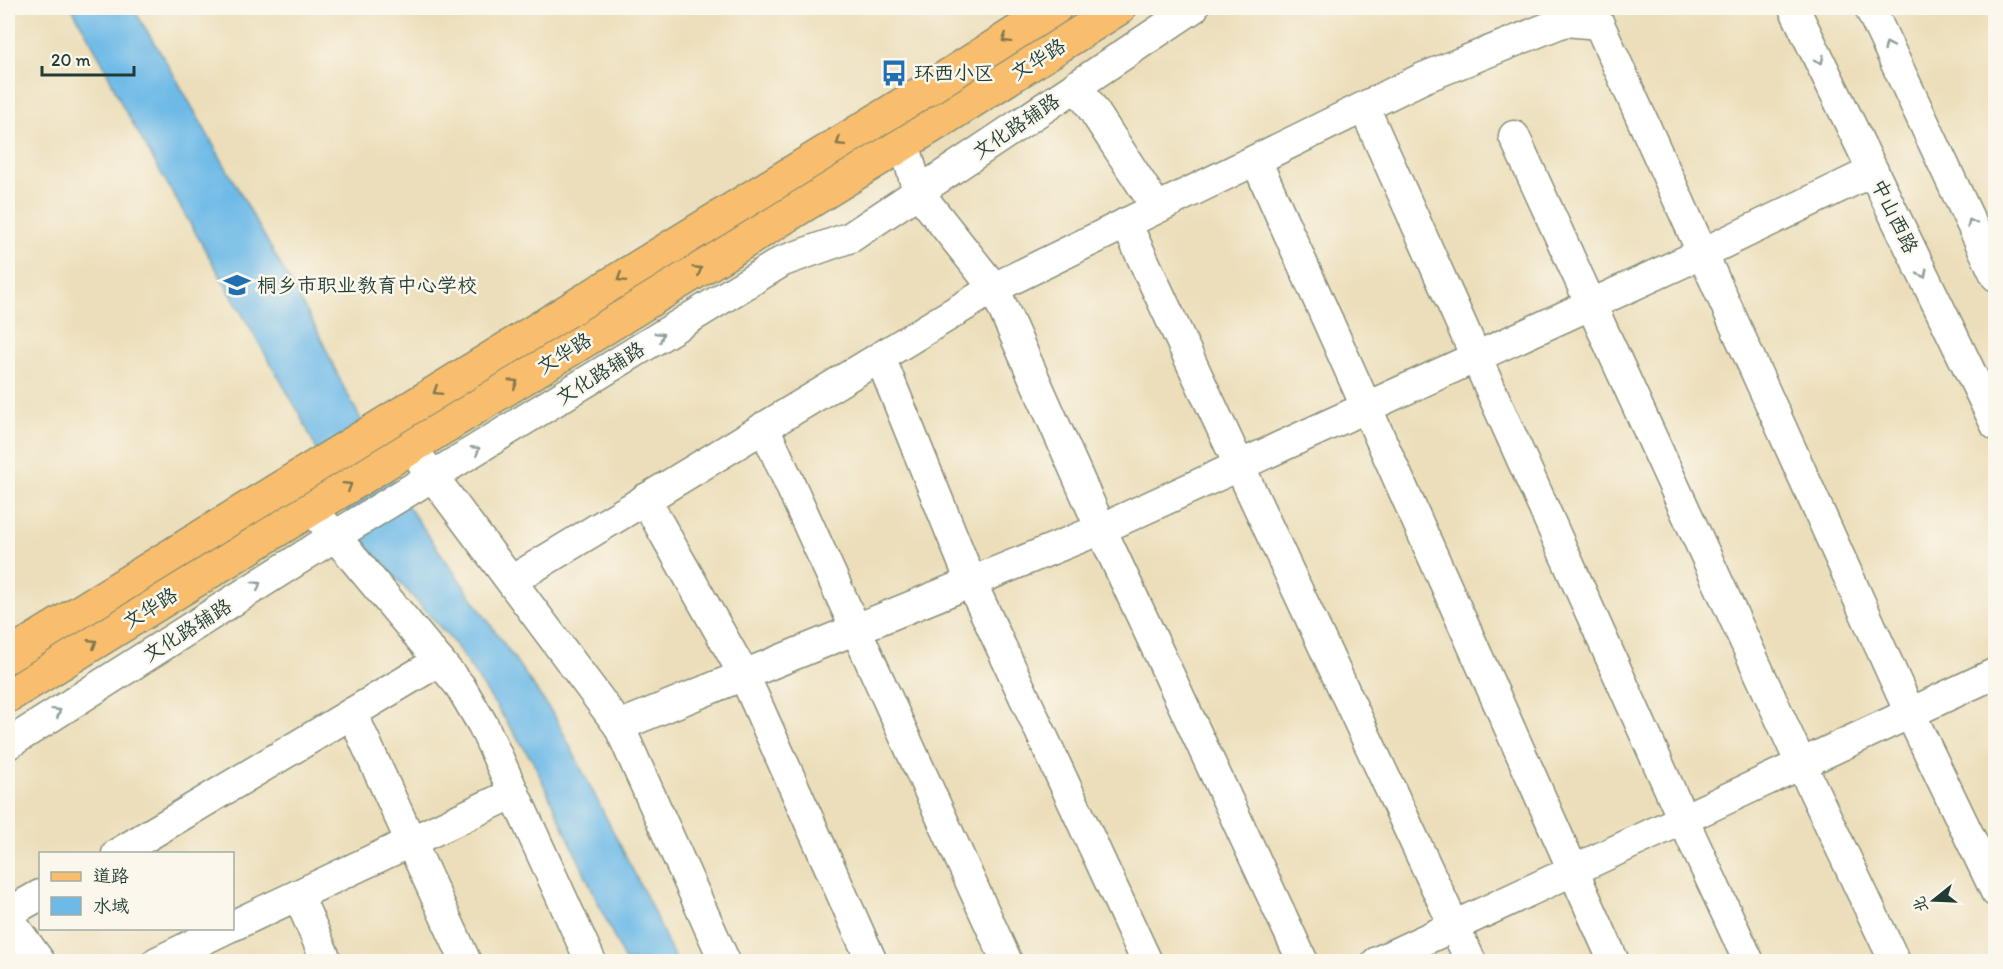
<svg xmlns="http://www.w3.org/2000/svg" width="2003" height="969" viewBox="0 0 2003 969" font-family="Itim,'LXGW WenKai TC',sans-serif">
<style>
.water{fill:#6ebae7;stroke:#467c8e;stroke-width:1.5}
.lines{fill:none;stroke-linecap:round;stroke-linejoin:round}
.minor-casing{stroke:#868e77;stroke-width:33}
.major-casing{stroke:#868e77;stroke-width:36}
.minor{stroke:#fff;stroke-width:30}
.major{stroke:#f9be6d;stroke-width:33}
.oneway{stroke:#81774e}
.oneway2{stroke:#8f9e9a}
.labels{text-anchor:middle;stroke-width:5;stroke-linejoin:round;paint-order:stroke}
.street-label{font-size:20px;fill:#1f3d34;stroke:#fbf7ec}
.poi-label{font-size:20px;fill:#1f3d34;stroke:#fbf7ec;text-anchor:start}
</style>
<rect width="100%" height="100%" fill="#fbf7ec"/>
<filter id="ink" filterUnits="userSpaceOnUse"><feTurbulence type="fractalNoise" baseFrequency=".0167" numOctaves="2"/><feDisplacementMap in="SourceGraphic" scale="12" xChannelSelector="R" yChannelSelector="G"/><feConvolveMatrix kernelMatrix="1 2 1 2 8 2 1 2 1" color-interpolation-filters="sRGB"/></filter>
<filter id="wash" filterUnits="userSpaceOnUse"><feTurbulence type="fractalNoise" baseFrequency=".008" numOctaves="4" result="noise"/><feDisplacementMap in="SourceGraphic" scale="24" xChannelSelector="R" yChannelSelector="G"/><feGaussianBlur stdDeviation="1.35" result="paint"/><feColorMatrix in="noise" values="0 0 0 0 0 0 0 0 0 0 0 0 0 0 0 0 0 1.4 0 .05"/><feComposite in="paint" operator="in"/></filter>
<g filter="url(#wash)">
<rect width="100%" height="100%" fill="#ecdeba"/>
<!-- water -->
<path class="water" d="M72 8H133L174 75 317 330 342 384 407 505 555 717 650 904 676 961H625L534 763 455 644 358 535 298 411 122 105 103 63Z"/>
</g>
<g filter="url(#ink)">
<g class="lines">
<!-- minor casing -->
<g class="minor-casing">
<g id="minor">
<path d="M1794 8 1996 425"/>
<path d="M1870 8 1996 276"/>
<path d="M1077 85 1157 208"/>
<path d="M1364 107 1683 819 1749 962"/>
<path d="M1514 136 1801 764 1895 962"/>
<path d="M904 143 918 192 994 288 1101 529 1303 962"/>
<path d="M1256 160 1614 962"/>
<path d="M1126 223 1471 962"/>
<path d="M880 357 971 582 1147 962"/>
<path d="M764 427 1007 962"/>
<path d="M422 462 619 726 725 962"/>
<path d="M645 499 744 675 872 962"/>
<path d="M323 522 460 686 483 725 591 962"/>
<path d="M511 581 994 288 1423 78 1565 21 1599 24 1910 713 1996 892"/>
<path d="M352 713 466 962"/>
<path d="M619 726 1101 529 1703 253 1873 171"/>
<path d="M8 744 335 536 783 261 851 237 1193 8"/>
<path d="M117 854 439 661"/>
<path d="M298 895 327 962"/>
<path d="M8 913 40 895"/>
<path d="M8 918 40 962"/>
<path d="M232 926 514 793"/>
<path d="M157 962 227 928"/>
<path d="M1377 962 1996 673"/>
</g>
</g>
<!-- major casing -->
<g class="major-casing">
<g id="major">
<path d="M8 656 929 88 1055 8"/>
<path d="M8 696 947 117 1119 8"/>
</g>
</g>
<!-- minor -->
<use href="#minor" class="minor"/>
<!-- major -->
<use href="#major" class="major"/>
</g>
<!-- one-way arrows -->
<defs><path id="oneway-chevron" d="M-2-3.5L2.5 0L-2 3.5" fill="none" stroke-width="1.6" stroke-linecap="round" stroke-linejoin="round" transform="scale(1.5)"/></defs>
<g class="oneway">
<use href="#oneway-chevron" transform="translate(1006 39) rotate(148)"/>
<use href="#oneway-chevron" transform="translate(840 142) rotate(148)"/>
<use href="#oneway-chevron" transform="translate(698 270) rotate(-32)"/>
<use href="#oneway-chevron" transform="translate(621 278) rotate(148)"/>
<use href="#oneway-chevron" transform="translate(514 383) rotate(-32)"/>
<use href="#oneway-chevron" transform="translate(437 391) rotate(148)"/>
<use href="#oneway-chevron" transform="translate(348 486) rotate(-32)"/>
<use href="#oneway-chevron" transform="translate(93 643) rotate(-32)"/>
</g>
<g class="oneway2">
<use href="#oneway-chevron" transform="translate(1888 46) rotate(-115)"/>
<use href="#oneway-chevron" transform="translate(1820 60) rotate(64)"/>
<use href="#oneway-chevron" transform="translate(1971 223) rotate(-115)"/>
<use href="#oneway-chevron" transform="translate(1923 274) rotate(64)"/>
<use href="#oneway-chevron" transform="translate(660 336) rotate(-32)"/>
<use href="#oneway-chevron" transform="translate(476 450) rotate(-32)"/>
<use href="#oneway-chevron" transform="translate(257 585) rotate(-32)"/>
<use href="#oneway-chevron" transform="translate(57 712) rotate(-32)"/>
</g>
</g>
<!-- icons -->
<defs>
<g id="bus-bare" transform="scale(2.07)"><path d="M-5-6H5V4H4V6H2V4H-2V6H-4V4H-5ZM-3.5-4V0h7V-4ZM-3.5 1.2v1.5H-2V1.2ZM2 1.2v1.5H3.5V1.2Z" fill="#1f6fb2" stroke="#fbf7ec" stroke-width="2.5" paint-order="stroke"/></g>
<g id="school-bare" transform="scale(2.07)"><path d="M0-5L7-2L0 1L-7-2ZM-4 1L0 2.5L4 1V4Q0 6-4 4Z" fill="#1f6fb2" stroke="#fbf7ec" stroke-width="2.5" paint-order="stroke"/></g>
</defs>
<g fill-rule="evenodd">
<use href="#bus-bare" x="894" y="73"/>
<use href="#school-bare" x="237" y="285"/>
</g>
<g class="labels">
<!-- street labels -->
<g class="street-label">
<text transform="translate(1038 59) rotate(-32)" y="7">文华路</text>
<text transform="translate(1016 126) rotate(-34)" y="7">文化路辅路</text>
<text transform="translate(1895 216) rotate(64)" y="7">中山西路</text>
<text transform="translate(564 353) rotate(-32)" y="7">文华路</text>
<text transform="translate(600 373) rotate(-32)" y="7">文化路辅路</text>
<text transform="translate(150 608) rotate(-32)" y="7">文华路</text>
<text transform="translate(187 630) rotate(-32)" y="7">文化路辅路</text>
</g>
<!-- poi labels -->
<g class="poi-label">
<text x="914" y="80">环西小区</text>
<text x="257" y="292">桐乡市职业教育中心学校</text>
</g>
</g>
<!-- margin -->
<rect width="2003" height="969" fill="none" stroke="#fbf7ec" stroke-width="30"/>
<!-- legend -->
<rect x="39" y="852" width="195" height="78" fill="#fbf7ec" stroke="#a3ada2" stroke-width="1.5"/>
<rect x="51" y="872" width="30" height="9" fill="#f9be6d" stroke="#a3ada2" stroke-width="1.5"/>
<text x="93" y="882" font-size="18" fill="#1f3d34">道路</text>
<rect x="51" y="897" width="30" height="18" fill="#6ebae7" stroke="#a3ada2" stroke-width="1.5"/>
<text x="93" y="912" font-size="18" fill="#1f3d34">水域</text>
<!-- north arrow -->
<g transform="translate(1934 900) rotate(252)" stroke="#fbf7ec" stroke-width="4.5" paint-order="stroke">
<path d="M0-4.5L10 22L0 15L-10 22Z" fill="#1f3d34"/>
<text y="-9" font-size="16" font-weight="bold" text-anchor="middle" fill="#1f3d34">北</text>
</g>
<!-- scale -->
<path d="M42 66v9h92v-9" fill="none" stroke="#1f3d34" stroke-width="3"/>
<text x="51" y="66" font-size="18" fill="#1f3d34" stroke="#fbf7ec" stroke-width="4.5" paint-order="stroke">20 m</text>
</svg>
